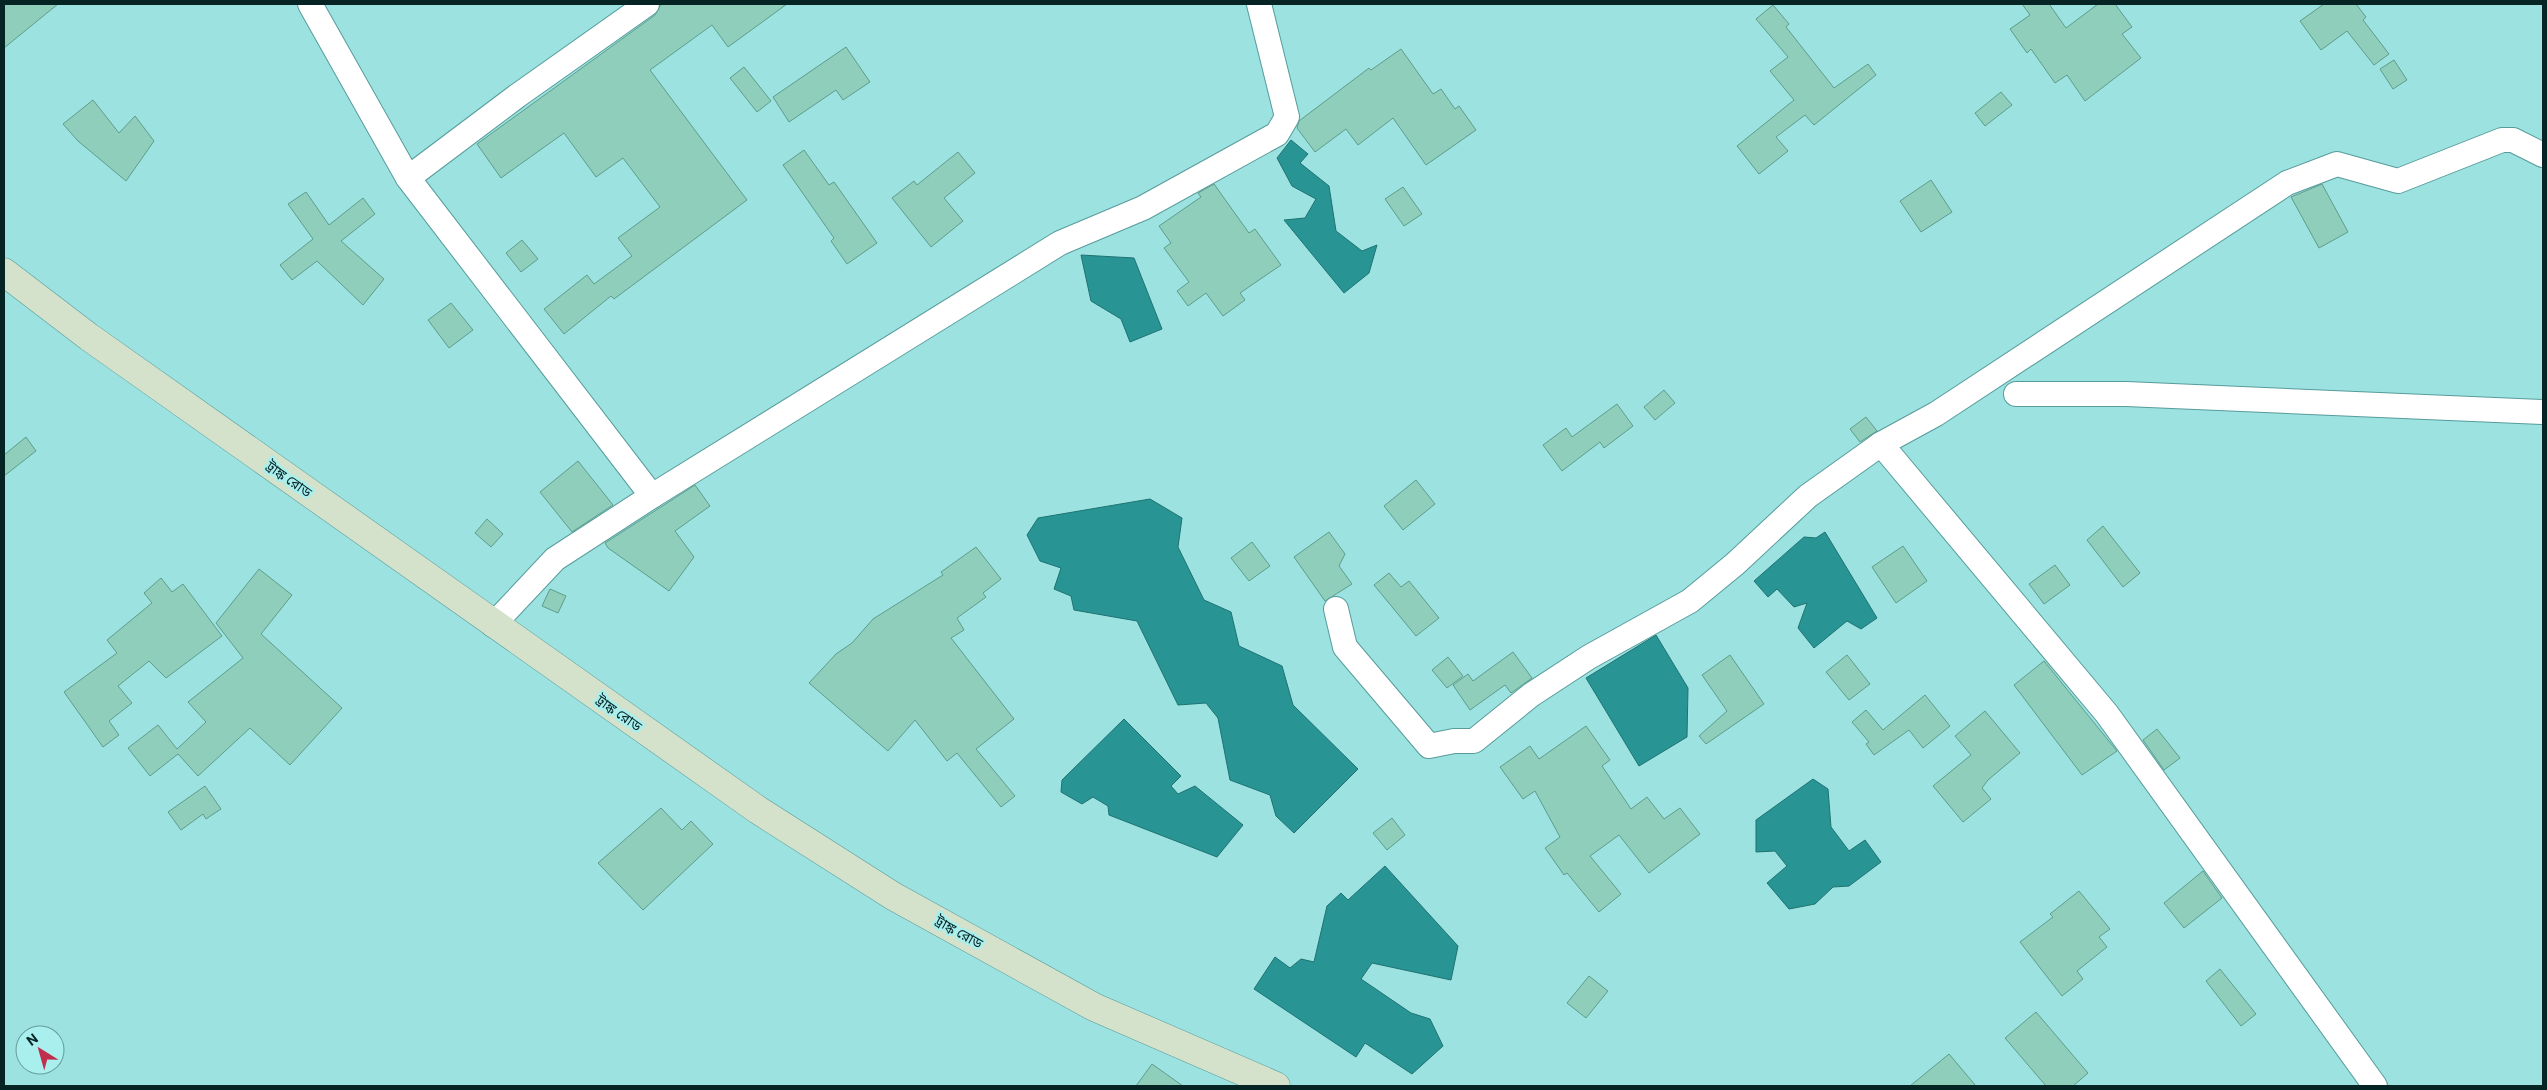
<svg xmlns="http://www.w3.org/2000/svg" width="2547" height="1090" viewBox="0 0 2547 1090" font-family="Roboto,'Noto Sans Bengali',sans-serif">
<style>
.water{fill:#289594;stroke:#1e7372}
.building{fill:#8ecebb;stroke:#5e9d8c}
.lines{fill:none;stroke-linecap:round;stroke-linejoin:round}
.street-casing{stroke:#579c9b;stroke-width:26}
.secondary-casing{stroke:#579c9b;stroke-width:29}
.street{stroke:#fff;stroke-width:24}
.secondary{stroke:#d4e1cb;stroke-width:28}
.labels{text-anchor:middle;stroke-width:5;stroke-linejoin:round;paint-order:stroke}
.street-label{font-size:14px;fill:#062424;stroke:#a8efee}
</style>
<rect width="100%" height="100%" fill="#9be2e0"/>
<!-- water -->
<g class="water">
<path d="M1291 140 1308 154 1300 163 1329 186 1336 231 1362 251 1377 245 1369 273 1344 293 1284 220 1305 218 1316 199 1292 186 1277 158Z"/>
<path d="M1081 255 1134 258 1162 329 1130 342 1121 319 1091 301Z"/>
<path d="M1150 499 1182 518 1178 547 1204 600 1231 612 1239 646 1282 666 1293 705 1358 769 1294 833 1276 816 1270 795 1230 780 1218 718 1206 703 1178 705 1137 621 1074 610 1071 596 1054 589 1061 568 1040 561 1027 535 1038 518Z"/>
<path d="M1825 532 1877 618 1861 629 1847 621 1814 648 1798 628 1807 603 1794 607 1777 589 1768 597 1754 581 1804 537 1816 538Z"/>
<path d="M1656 635 1688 688 1687 737 1639 766 1586 678Z"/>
<path d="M1124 719 1181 776 1171 786 1178 794 1195 786 1243 825 1217 857 1109 815 1108 806 1093 797 1082 804 1061 792 1062 780Z"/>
<path d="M1813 779 1828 789 1831 827 1849 851 1865 840 1881 862 1849 886 1833 887 1815 904 1789 909 1767 883 1787 866 1775 851 1756 852V820Z"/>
<path d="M1385 866 1458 946 1451 980 1372 963 1361 979 1411 1013 1430 1019 1443 1046 1412 1074 1365 1043 1356 1057 1254 989 1275 957 1290 968 1301 959 1314 962 1327 906 1341 893 1348 900Z"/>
</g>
<!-- building -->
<g class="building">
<path d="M4 4H58L4 48Z"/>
<path d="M661 4H787L728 47 712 25 650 70 747 200 614 299 611 296 564 334 544 309 587 275 594 284 632 256 618 238 660 207 623 158 596 177 564 133 501 178 477 144 655 15Z"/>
<path d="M2022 4H2049L2066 28 2098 4H2115L2132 27 2122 34 2141 58 2085 101 2067 75 2055 83 2031 49 2027 53 2010 29 2030 15Z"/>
<path d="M2324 4H2356L2366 17 2363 20 2389 54 2374 65 2347 31 2321 50 2300 21Z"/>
<path d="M1773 5 1789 24 1786 27 1834 88 1868 64 1876 75 1814 125 1805 115 1776 137 1788 151 1759 174 1737 146 1794 100 1770 71 1788 57 1756 19Z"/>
<path d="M846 47 870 82 843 100 836 90 789 122 773 97Z"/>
<path d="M1401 49 1433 94 1441 89 1455 109 1459 106 1476 130 1426 165 1393 118 1358 145 1346 129 1315 152 1297 128 1299 121 1369 68 1371 70Z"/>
<path d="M2394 60 2407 80 2393 89 2380 69Z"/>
<path d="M744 67 771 101 757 112 730 78Z"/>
<path d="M2001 92 2012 105 1985 126 1975 113Z"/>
<path d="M93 100 119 133 135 116 154 141 126 181 78 141 63 124Z"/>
<path d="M804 150 829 185 834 182 877 243 847 264 831 241 834 238 783 165Z"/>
<path d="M958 152 975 173 944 198 963 221 931 247 892 198 914 181 917 185Z"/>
<path d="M1931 180 1952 212 1921 232 1900 201Z"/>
<path d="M1214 184 1249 233 1255 229 1281 265 1240 293 1245 300 1223 316 1206 293 1188 306 1177 291 1189 282 1164 248 1171 243 1159 226 1201 197 1198 193Z"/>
<path d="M2322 184 2348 232 2319 248 2291 197Z"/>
<path d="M1403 187 1422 214 1404 226 1385 199Z"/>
<path d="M306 192 329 225 363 198 375 214 341 241 384 279 363 305 317 261 292 280 280 265 313 239 288 204Z"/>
<path d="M522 240 538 259 521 272 506 253Z"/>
<path d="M451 303 473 330 449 348 428 320Z"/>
<path d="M1664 390 1675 403 1655 420 1644 407Z"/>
<path d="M1617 404 1633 426 1604 448 1600 442 1562 471 1543 445 1566 428 1572 437Z"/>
<path d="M1866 417 1877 431 1860 442 1850 429Z"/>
<path d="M26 437 36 451 4 476V455Z"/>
<path d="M578 461 613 505 572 532 540 492Z"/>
<path d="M1416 480 1435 504 1403 530 1384 506Z"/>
<path d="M695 485 710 506 675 531 694 557 669 591 608 548 605 543Z"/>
<path d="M487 519 503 534 491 547 475 533Z"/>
<path d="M2103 526 2140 573 2123 587 2087 540Z"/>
<path d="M1329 532 1345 554 1339 566 1352 584 1325 601 1294 557Z"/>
<path d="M1252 542 1270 566 1249 581 1231 558Z"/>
<path d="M1903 546 1927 581 1896 603 1872 567Z"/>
<path d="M976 547 1001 579 983 593 986 597 957 618 964 630 951 638 1014 719 976 749 1015 796 1001 807 957 753 947 761 915 720 888 751 809 683 836 654 852 643 873 619 943 575 941 572Z"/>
<path d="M2055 565 2070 585 2044 604 2029 584Z"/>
<path d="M259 569 292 595 261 634 342 708 290 765 250 728 198 776 178 754 150 776 128 748 158 725 177 749 206 722 188 702 243 658 216 623Z"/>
<path d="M1389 573 1401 587 1409 581 1439 618 1416 636 1374 585Z"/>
<path d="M161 578 172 592 183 584 222 636 166 678 149 661 118 686 132 703 109 721 119 735 103 747 64 692 117 653 107 640 152 603 144 593Z"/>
<path d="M550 589 566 596 558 613 542 606Z"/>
<path d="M1513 652 1532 678 1511 693 1505 685 1470 710 1453 685 1468 674 1473 681Z"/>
<path d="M1730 655 1764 704 1706 744 1699 736 1727 711 1702 675Z"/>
<path d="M1847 655 1870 684 1849 700 1826 672Z"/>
<path d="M1448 657 1463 676 1447 688 1432 670Z"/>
<path d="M2044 661 2117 751 2082 775 2014 685Z"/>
<path d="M1925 695 1950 726 1923 748 1909 730 1874 755 1866 744 1869 742 1852 722 1866 710 1883 730Z"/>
<path d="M1985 711 2020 753 1988 780 1982 788 1991 799 1963 822 1933 786 1971 755 1955 736Z"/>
<path d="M1586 726 1610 760 1602 766 1631 809 1647 797 1664 819 1680 808 1700 834 1649 873 1619 835 1590 856 1621 894 1599 912 1567 873 1564 875 1545 848 1560 837 1535 791 1523 799 1500 767 1530 746 1539 759Z"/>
<path d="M2157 729 2180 758 2164 770 2143 740Z"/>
<path d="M205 786 221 809 206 819 203 814 181 830 168 812Z"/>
<path d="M661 808 682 830 691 821 713 844 643 910 598 863Z"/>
<path d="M1392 818 1405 835 1387 850 1373 833Z"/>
<path d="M2203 871 2222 898 2184 928 2164 903Z"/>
<path d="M2079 891 2110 929 2099 937 2107 947 2077 971 2083 979 2062 996 2020 942 2053 917 2050 914Z"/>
<path d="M2220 969 2256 1014 2241 1026 2206 981Z"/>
<path d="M1589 976 1608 991 1586 1018 1567 1003Z"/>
<path d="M2036 1012 2088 1073 2073 1086H2046L2005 1038Z"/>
<path d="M1949 1054 1976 1086H1910Z"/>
<path d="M1152 1064 1183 1086H1136Z"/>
</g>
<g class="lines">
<!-- street casing -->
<g class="street-casing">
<g id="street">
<path d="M310 4 408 178 652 496 555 559 493 625"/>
<path d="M408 178 517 96 647 4"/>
<path d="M2016 394H2126L2543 412"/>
<path d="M1881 444 2107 714 2375 1086"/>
<path d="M652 496 1060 243 1143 208 1277 134 1287 117 1259 4"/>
<path d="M1336 609 1345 647 1429 746 1454 741H1474L1531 695 1589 657 1690 601 1735 564 1808 496 1881 444 1936 414 2287 183 2337 164 2398 181 2502 140H2513L2543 155"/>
</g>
</g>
<!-- secondary casing -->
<g class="secondary-casing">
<path id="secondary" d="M4 272 89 337 758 810 893 896 1094 1007 1276 1086"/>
</g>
<!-- street -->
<use href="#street" class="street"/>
<!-- secondary -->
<use href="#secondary" class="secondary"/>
</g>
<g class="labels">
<!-- street labels -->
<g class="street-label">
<text transform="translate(289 479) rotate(35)" y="5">ট্রাঙ্ক রোড</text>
<text transform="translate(619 713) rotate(35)" y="5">ট্রাঙ্ক রোড</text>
<text transform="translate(959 932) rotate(29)" y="5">ট্রাঙ্ক রোড</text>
</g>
</g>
<!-- border -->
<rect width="2547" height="1090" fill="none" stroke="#062424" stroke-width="10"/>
<!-- north arrow -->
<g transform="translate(40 1050) rotate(323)"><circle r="24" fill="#a8efee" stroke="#679e9d"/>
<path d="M0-4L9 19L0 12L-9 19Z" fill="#bf2e4c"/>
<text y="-8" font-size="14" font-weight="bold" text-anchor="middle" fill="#062424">N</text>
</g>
</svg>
